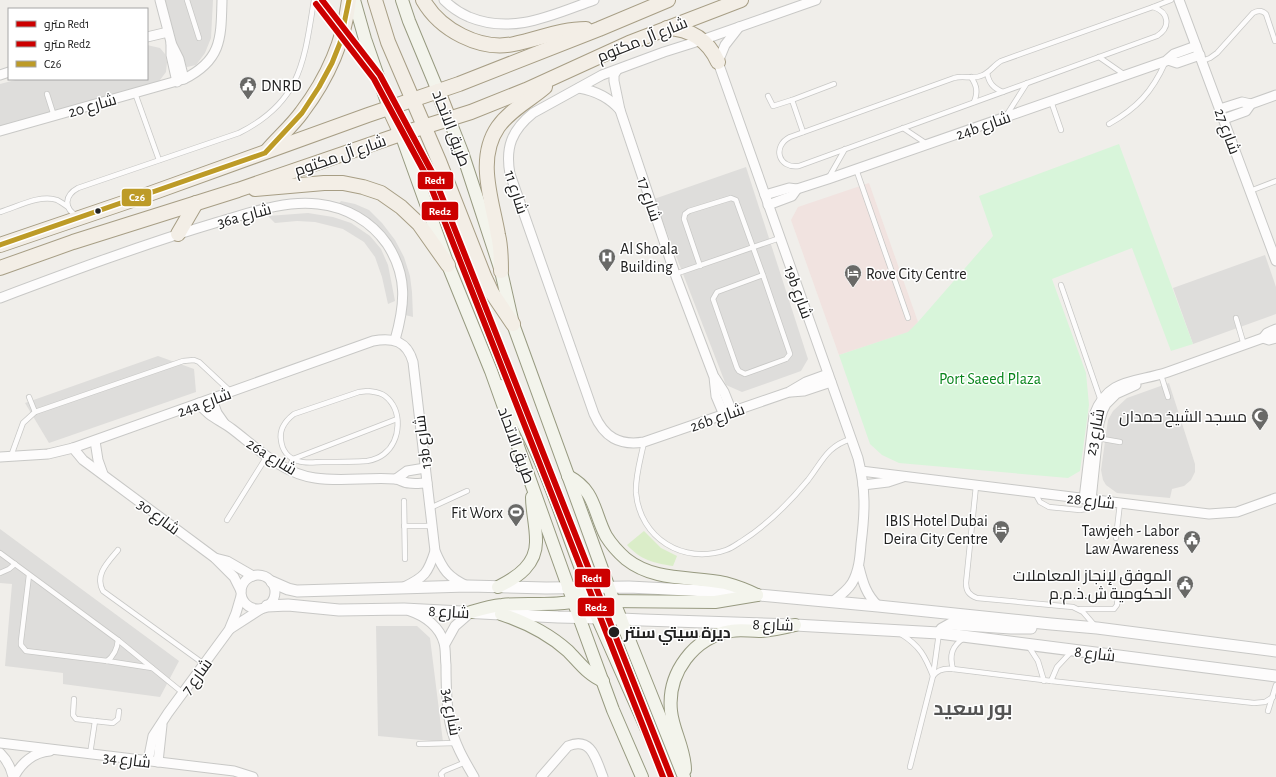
<svg xmlns="http://www.w3.org/2000/svg" width="1276" height="777" viewBox="0 0 1276 777" font-family="'Alegreya Sans',Cairo,sans-serif">
<style>
.commercial{fill:#f1e3e0}
.religious{fill:#dedddb}
.grass{fill:#daedc8}
.park{fill:#d8f5da}
.lines{fill:none;stroke-linecap:round;stroke-linejoin:round}
.service-casing{stroke:#c8c8c6;stroke-width:6}
.minor-casing{stroke:#c8c8c6;stroke-width:11}
.tertiary-casing{stroke:#c8c8c6;stroke-width:13}
.secondary-casing{stroke:#979a80;stroke-width:14}
.primary-casing{stroke:#a79e85;stroke-width:16}
.service{stroke:#fdfcfc;stroke-width:4.5}
.minor{stroke:#fdfcfc;stroke-width:9}
.tertiary{stroke:#fdfcfc;stroke-width:11}
.secondary{stroke:#f3f4ec;stroke-width:12}
.primary{stroke:#f3eee6;stroke-width:14}
.bus-1-casing{stroke:#fff;stroke-width:8}
.bus-1{stroke:#bd9b27;stroke-width:5}
.metro-1-casing{stroke:#fff;stroke-width:9}
.metro-2-casing{stroke:#fff;stroke-width:9}
.metro-1{stroke:#c00;stroke-width:6}
.metro-2{stroke:#c00;stroke-width:6}
.bus-dot{fill:#212121;stroke:#fff;stroke-width:1.5}
.labels{text-anchor:middle;stroke-width:3;stroke-linejoin:round;paint-order:stroke}
.street-label{font-size:16px;fill:#212121;stroke:#fff}
.poi-label{font-size:16px;fill:#212121;stroke:#fff;text-anchor:end}
.park-label{font-size:16px;fill:#09851c;stroke:#fff}
.stop-label{font-size:16px;font-weight:bold;fill:#212121;stroke:#fff;text-anchor:start}
.district-label{font-size:20px;font-weight:bold;fill:#545454;stroke:#fff}
.line-badge{stroke:#fff;stroke-width:1.5}
.badge-label{font-size:11px;text-anchor:middle;font-weight:bold;fill:#fff}
</style>
<rect width="100%" height="100%" fill="#f0eeea"/>
<!-- commercial -->
<path class="commercial" d="M869 183 918 322 909 332 839 355 791 220 798 207Z"/>
<!-- religious -->
<g class="religious">
<path d="M162 0H213L211 38 205 53 196 65 187 67 179 63Z"/>
<path d="M147 45 160 48 165 54 167 62 166 72 160 80 155 84 0 130V84L19 79H147Z"/>
<path d="M746 167 808 359 801 371 742 392 726 385 654 199Z"/>
<path d="M341 201 355 204 369 210 382 223 395 240 404 257 410 276 412 292 413 317 405 315V293L379 231 336 207Z"/>
<path d="M308 213 333 217 351 223 370 236 381 249 388 265 395 301 388 304 382 277 375 257 364 242 343 229 315 222 297 221 275 223 268 216Z"/>
<path d="M1265 255 1276 287V314L1193 344 1173 288Z"/>
<path d="M158 356 194 369 196 392 49 443 25 403Z"/>
<path d="M1169 383 1195 464V472L1191 480 1184 486 1172 489 1170 498 1117 493 1106 485 1103 480 1101 470 1108 420 1113 411 1127 398Z"/>
<path d="M0 529 179 661 160 697 63 684V673L5 666 12 584 0 583Z"/>
<path d="M376 626H417L430 638 443 742 378 736Z"/>
</g>
<!-- grass -->
<path class="grass" d="M644 531 661 548 677 556 673 566C653 563 641 560 627 545Z"/>
<!-- park -->
<path class="park" d="M1119 144 1193 344 1171 351 1132 248 1052 279 1086 373 1089 405 1080 471 1068 478 899 463 882 455 870 444 839 355 908 332 918 322 993 236 979 196Z"/>
<g class="lines">
<!-- service casing -->
<g class="service-casing">
<g id="service">
<path d="M187 0 199 38"/>
<path d="M1153 7C1169 12 1171 27 1157 36L799 166C778 169 772 146 790 137L954 78C963 75 974 80 983 75 990 72 994 65 1001 61Z"/>
<path d="M1153 7 1171 0"/>
<path d="M1099 57 1125 75"/>
<path d="M1202 61 1210 58 1217 53 1253 13C1258 10 1262 10 1266 14L1275 41"/>
<path d="M987 73C989 83 993 88 1003 92"/>
<path d="M971 77C977 86 978 92 974 102"/>
<path d="M135 93 159 160"/>
<path d="M47 94 54 116"/>
<path d="M768 96 773 106 792 100 803 132"/>
<path d="M792 100 834 84"/>
<path d="M1051 101 1061 130"/>
<path d="M1006 116 1027 83"/>
<path d="M1109 124C1137 108 1152 92 1165 63"/>
<path d="M903 128 927 144"/>
<path d="M856 169 908 318"/>
<path d="M829 177 845 149"/>
<path d="M1250 191 1276 181"/>
<path d="M0 212C17 207 40 194 57 200 61 202 65 205 68 207"/>
<path d="M77 216C63 208 65 195 78 188L239 133C301 102 304 62 314 0"/>
<path d="M700 266 684 219 685 214 689 211 731 198 736 200 737 203 763 275"/>
<path d="M675 274 780 238"/>
<path d="M763 275 790 354 786 359 745 374 739 371 737 368 713 299 717 292Z"/>
<path d="M1061 285 1101 401"/>
<path d="M1236 318 1244 345"/>
<path d="M1161 375 1168 397"/>
<path d="M368 391C374 392 380 392 385 396 403 410 401 441 384 454 379 458 373 460 367 461 352 462 337 462 323 462 315 462 306 464 298 461 288 458 282 450 281 440 279 429 285 421 294 414L359 392Z"/>
<path d="M29 397 35 412"/>
<path d="M1097 438 1120 442"/>
<path d="M644 442C641 458 635 476 636 493 640 538 683 565 726 550 732 548 737 544 742 541 767 525 789 503 808 480 822 462 827 446 851 439"/>
<path d="M11 456 23 423 35 412 183 361 194 360 199 362 231 392"/>
<path d="M288 469 293 459 397 419"/>
<path d="M976 486 966 583C966 591 969 595 977 598L1073 607 1083 612 1096 627"/>
<path d="M1035 493 1040 502 1049 507 1080 510 1091 508 1100 501"/>
<path d="M404 501 405 559"/>
<path d="M430 508 467 491"/>
<path d="M227 520 267 456"/>
<path d="M404 526H433"/>
<path d="M1116 538 1120 503"/>
<path d="M118 550C108 562 94 575 103 591L204 664"/>
<path d="M0 553 118 640 183 693"/>
<path d="M0 573 9 569 15 564"/>
<path d="M29 575 21 641V645L26 651 107 661 152 668"/>
<path d="M1080 609H1114L1117 605 1118 594"/>
<path d="M901 634C920 646 925 656 933 676 938 669 945 668 953 669L1051 681 1254 703 1265 702 1273 697"/>
<path d="M1029 647 1038 661 1044 681"/>
<path d="M107 661C114 656 117 650 118 640"/>
<path d="M953 669C949 655 952 646 964 638"/>
<path d="M1051 681 1057 667 1071 652"/>
<path d="M74 699 73 715 76 719 113 723 118 719 119 711"/>
<path d="M1268 711 1276 685"/>
<path d="M419 744 456 743"/>
<path d="M90 754 95 721"/>
<path d="M910 767 933 676 939 633"/>
<path d="M442 777 441 774 444 771 466 762"/>
</g>
</g>
<!-- minor casing -->
<g class="minor-casing">
<g id="minor">
<path d="M160 0 171 42V55L177 82"/>
<path d="M444 0C451 7 460 13 469 17 513 35 552 15 594 0"/>
<path d="M816 0 702 40 664 52 602 75 533 113C512 130 505 147 510 174L594 414C604 437 619 446 644 442L789 392 806 382 828 374"/>
<path d="M1179 0 1276 261"/>
<path d="M739 27 725 45 718 62 858 458C866 490 865 512 861 544 860 557 859 571 852 583 847 591 840 596 832 602"/>
<path d="M147 37 168 32"/>
<path d="M171 43 179 59 184 79"/>
<path d="M1168 60 1177 63 1200 55"/>
<path d="M617 70 614 75V81L620 110 675 274 714 377 716 396 724 415"/>
<path d="M0 75 9 72"/>
<path d="M579 88C596 91 609 97 620 110"/>
<path d="M1220 109 1242 102 1251 104"/>
<path d="M1224 119 1246 111 1251 104 1276 95"/>
<path d="M0 131 184 79C222 60 221 38 222 0"/>
<path d="M765 195 789 188 797 189 828 179 1166 61 1174 54 1196 46"/>
<path d="M768 205 792 196 797 189"/>
<path d="M0 298C72 271 144 244 218 222 250 213 284 200 318 204 346 207 371 221 387 244 408 276 405 305 395 340"/>
<path d="M1263 338 1269 340 1276 338"/>
<path d="M715 378 724 392 732 412"/>
<path d="M791 392 804 391 831 382"/>
<path d="M212 399 217 413 224 423"/>
<path d="M199 403C207 416 220 420 232 429 257 448 283 474 315 478 341 482 368 477 395 479 399 479 404 483 409 483 415 484 421 483 427 483"/>
<path d="M95 441 98 460 103 474"/>
<path d="M73 448 83 460 215 558 234 577 241 591"/>
<path d="M0 457 48 454 73 448 373 341C393 337 407 341 413 362L435 551C443 570 448 577 467 586"/>
<path d="M861 471 1209 514 1237 512 1276 498"/>
<path d="M396 479 407 471 425 468"/>
<path d="M863 485 888 482 903 477"/>
<path d="M1084 499 1094 415C1108 377 1136 383 1168 372L1263 338 1267 333 1276 329"/>
<path d="M1091 500 1099 423 1103 410 1106 404 1116 394 1136 385"/>
<path d="M215 558 227 561 253 576"/>
<path d="M859 567C863 583 866 594 878 606"/>
<circle cx="258" cy="592" r="17"/>
<path d="M404 587C425 577 428 573 435 551"/>
<path d="M410 611C425 616 440 627 444 643 446 650 445 658 446 665 446 684 446 704 450 723 454 743 464 760 474 777"/>
<path d="M230 629 261 609"/>
<path d="M445 644 455 626 471 612"/>
<path d="M0 743 234 771 253 777"/>
<path d="M0 753C7 760 11 767 13 777"/>
<path d="M148 761 153 736 168 713 229 630 236 613 241 596"/>
<path d="M158 762 162 725"/>
<path d="M14 777C21 763 34 752 50 751"/>
<path d="M541 777 568 746C592 736 596 760 603 777"/>
</g>
</g>
<!-- tertiary casing -->
<g class="tertiary-casing">
<g id="tertiary">
<path d="M272 582 288 589 297 591 468 586 546 588 629 587 727 592 878 606 1051 624 1097 628 1276 651"/>
<path d="M267 606 288 605 339 610 404 609 558 617 599 618 643 620 795 625 939 633 1276 676"/>
<path d="M939 633 942 629 951 624 1011 628H1031"/>
</g>
</g>
<!-- secondary casing -->
<g class="secondary-casing">
<g id="secondary">
<path d="M354 0 365 39 389 108"/>
<path d="M402 0 409 21 438 91"/>
<path d="M449 119 462 152 501 271 513 324 614 602 684 777"/>
<path d="M401 134 448 265 491 371 579 617 613 710 642 777"/>
<path d="M500 386C543 448 562 523 590 592L605 608 621 619"/>
<path d="M568 476C596 491 593 511 606 536 611 544 618 552 626 559 655 582 692 576 725 583 736 586 747 590 757 595"/>
<path d="M498 587C518 577 537 564 536 540 536 525 532 511 532 497"/>
<path d="M568 588C578 594 588 600 594 610L668 777"/>
<path d="M607 601 715 602 757 595"/>
<path d="M471 612C481 609 491 606 502 605 528 602 555 607 581 600"/>
<path d="M501 614C525 622 548 633 568 651 579 662 588 675 603 681"/>
<path d="M685 770C685 749 673 731 671 711 667 673 694 637 731 631 741 629 749 631 759 631 771 631 783 628 795 625"/>
</g>
</g>
<!-- primary casing -->
<g class="primary-casing">
<g id="primary">
<path d="M375 0 388 42 439 161 484 276 492 293 513 324"/>
<path d="M423 0C440 30 480 51 514 44 539 39 561 29 586 29"/>
<path d="M667 28C691 29 708 40 718 62"/>
<path d="M438 91 449 119"/>
<path d="M389 108 401 134"/>
<path d="M267 151C278 138 292 126 302 112 327 79 344 42 349 0"/>
<path d="M255 189 324 183H343L363 187 381 193 401 207 419 224 448 265"/>
<path d="M178 234 196 203"/>
<path d="M0 245 138 198 368 115 459 84 599 29 668 0"/>
<path d="M0 268 73 242 238 190 401 134 471 112 526 90 629 43 741 0"/>
<path d="M501 271C501 259 501 247 498 235 492 200 476 159 498 127 510 110 530 100 545 87"/>
</g>
</g>
<!-- service -->
<use href="#service" class="service"/>
<!-- minor -->
<use href="#minor" class="minor"/>
<!-- tertiary -->
<use href="#tertiary" class="tertiary"/>
<!-- secondary -->
<use href="#secondary" class="secondary"/>
<!-- primary -->
<use href="#primary" class="primary"/>
<!-- bus-1 casing -->
<g class="bus-1-casing">
<path id="bus-1" d="M0 245 265 153 302 113 319 87 332 63 340 43 349 0"/>
</g>
<!-- bus-1 -->
<use href="#bus-1" class="bus-1"/>
<!-- metro-1 casing -->
<g class="metro-1-casing">
<path id="metro-1" d="M322 0 380 75 433 174 671 777"/>
</g>
<!-- metro-2 casing -->
<g class="metro-2-casing">
<path id="metro-2" d="M316 4 374 79 427 177 663 777"/>
</g>
<!-- metro-1 -->
<use href="#metro-1" class="metro-1"/>
<!-- metro-2 -->
<use href="#metro-2" class="metro-2"/>
</g>
<!-- icons -->
<defs>
<g id="civic-pin" transform="scale(0.9)"><path d="M0 17L-7.5 6A9.5 9.5 0 1 1 7.5 6Z" fill="#696967" stroke="#fff"/><path d="M-.6-6.5H3V-4.5H.6V-3L4-1V1h2V6H-6V1h2V-1L-.6-3ZM-1.2 2.5V6h2.4V2.5Z" fill="#fff"/></g>
<g id="hospital-pin" transform="scale(0.9)"><path d="M0 17L-7.5 6A9.5 9.5 0 1 1 7.5 6Z" fill="#696967" stroke="#fff"/><path d="M-5-5h3v3.5h4V-5h3V5h-3V1.5h-4V5h-3Z" fill="#fff"/></g>
<g id="hotel-pin" transform="scale(0.9)"><path d="M0 17L-7.5 6A9.5 9.5 0 1 1 7.5 6Z" fill="#696967" stroke="#fff"/><path d="M-6-4.5h1.5V1H6V5H4.5V3h-9V5H-6ZM-4 0a1.8 1.8 0 1 1 3.6 0ZM.5 0V-2.5h3Q6-2.5 6 0Z" fill="#fff"/></g>
<g id="mosque-pin" transform="scale(0.9)"><path d="M0 17L-7.5 6A9.5 9.5 0 1 1 7.5 6Z" fill="#696967" stroke="#fff"/><path d="M3.5-4.9A6 6 0 1 0 3.5 4.9A5 5 0 1 1 3.5-4.9Z" fill="#fff"/></g>
<g id="stadium-pin" transform="scale(0.9)"><path d="M0 17L-7.5 6A9.5 9.5 0 1 1 7.5 6Z" fill="#696967" stroke="#fff"/><path d="M0-5a6.5 5 0 1 0 0 10a6.5 5 0 1 0 0-10ZM-3.5-1.8h7v3.6h-7Z" fill="#fff"/></g>
</defs>
<g fill-rule="evenodd">
<use href="#civic-pin" x="248" y="85"/>
<use href="#hospital-pin" x="607" y="257"/>
<use href="#hotel-pin" x="853" y="273"/>
<use href="#mosque-pin" x="1260" y="416"/>
<use href="#stadium-pin" x="516" y="512"/>
<use href="#hotel-pin" x="1001" y="529"/>
<use href="#civic-pin" x="1192" y="539"/>
<use href="#civic-pin" x="1185" y="584"/>
</g>
<!-- markers -->
<g class="bus-dot">
<circle cx="98" cy="211" r="3.5"/>
<circle cx="614" cy="632" r="6"/>
</g>
<g class="labels">
<!-- street labels -->
<g class="street-label">
<text transform="translate(642 39) rotate(-22)" y="6">شارع آل مكتوم</text>
<text transform="translate(92 105) rotate(-16)" y="6">شارع 20</text>
<text transform="translate(983 125) rotate(-19)" y="6">24b شارع</text>
<text transform="translate(452 128) rotate(69)" y="6">طريق الاتحاد</text>
<text transform="translate(1228 131) rotate(70)" y="6">شارع 27</text>
<text transform="translate(340 155) rotate(-19)" y="6">شارع آل مكتوم</text>
<text transform="translate(517 192) rotate(72)" y="6">شارع 11</text>
<text transform="translate(650 199) rotate(72)" y="6">شارع 17</text>
<text transform="translate(244 215) rotate(-15)" y="6">36a شارع</text>
<text transform="translate(799 292) rotate(70)" y="6">19b شارع</text>
<text transform="translate(204 402) rotate(-20)" y="6">24a شارع</text>
<text transform="translate(717 417) rotate(-19)" y="6">26b شارع</text>
<text transform="translate(1094 432) rotate(-79)" y="6">شارع 23</text>
<text transform="translate(422 442) rotate(-97)" y="6">13b شارع</text>
<text transform="translate(517 445) rotate(70)" y="6">طريق الاتحاد</text>
<text transform="translate(272 456) rotate(32)" y="6">26a شارع</text>
<text transform="translate(1091 500) rotate(7)" y="6">شارع 28</text>
<text transform="translate(159 516) rotate(37)" y="6">شارع 30</text>
<text transform="translate(449 611) rotate(3)" y="6">شارع 8</text>
<text transform="translate(773 624) rotate(2)" y="6">شارع 8</text>
<text transform="translate(1095 653) rotate(7)" y="6">شارع 8</text>
<text transform="translate(196 676) rotate(-54)" y="6">شارع 7</text>
<text transform="translate(452 712) rotate(80)" y="6">شارع 34</text>
<text transform="translate(127 759) rotate(7)" y="6">شارع 34</text>
</g>
<!-- poi labels -->
<g class="poi-label">
<text x="261" y="91" text-anchor="start">DNRD</text>
<text x="620" y="254" text-anchor="start">Al Shoala<tspan x="620" dy="18">Building</tspan></text>
<text x="866" y="279" text-anchor="start">Rove City Centre</text>
<text x="1247" y="422">مسجد الشيخ حمدان</text>
<text x="503" y="518">Fit Worx</text>
<text x="988" y="526">IBIS Hotel Dubai<tspan x="988" dy="18">Deira City Centre</tspan></text>
<text x="1179" y="536">Tawjeeh - Labor<tspan x="1179" dy="18">Law Awareness</tspan></text>
<text x="1172" y="581">الموفق لإنجاز المعاملات<tspan x="1172" dy="18">الحكومية ش.ذ.م.م</tspan></text>
</g>
<!-- park labels -->
<g class="park-label">
<text x="990" y="384">Port Saeed Plaza</text>
</g>
<!-- stop labels -->
<g class="stop-label">
<text x="624" y="638">ديرة سيتي سنتر</text>
</g>
<!-- district labels -->
<g class="district-label">
<text x="973" y="715">بور سعيد</text>
</g>
</g>
<g class="line-badge">
<rect x="417" y="171" width="37" height="19" rx="4" fill="#c00"/>
<rect x="121" y="188" width="31" height="19" rx="4" fill="#bd9b27"/>
<rect x="421" y="201" width="38" height="20" rx="4" fill="#c00"/>
<rect x="574" y="568" width="37" height="20" rx="4" fill="#c00"/>
<rect x="577" y="597" width="38" height="20" rx="4" fill="#c00"/>
</g>
<g class="badge-label">
<text x="435" y="184">Red1</text>
<text x="137" y="201">C26</text>
<text x="440" y="215">Red2</text>
<text x="592" y="582">Red1</text>
<text x="596" y="611">Red2</text>
</g>
<!-- legend -->
<rect x="8" y="8" width="140" height="72" fill="#ffffff" stroke="#a6a6a6"/>
<rect x="16" y="21" width="20" height="6" fill="#cc0000" stroke="#a6a6a6"/>
<text x="44" y="28" font-size="12" fill="#212121">مترو Red1</text>
<rect x="16" y="41" width="20" height="6" fill="#cc0000" stroke="#a6a6a6"/>
<text x="44" y="48" font-size="12" fill="#212121">مترو Red2</text>
<rect x="16" y="61" width="20" height="6" fill="#bd9b27" stroke="#a6a6a6"/>
<text x="44" y="68" font-size="12" fill="#212121">C26</text>
</svg>
